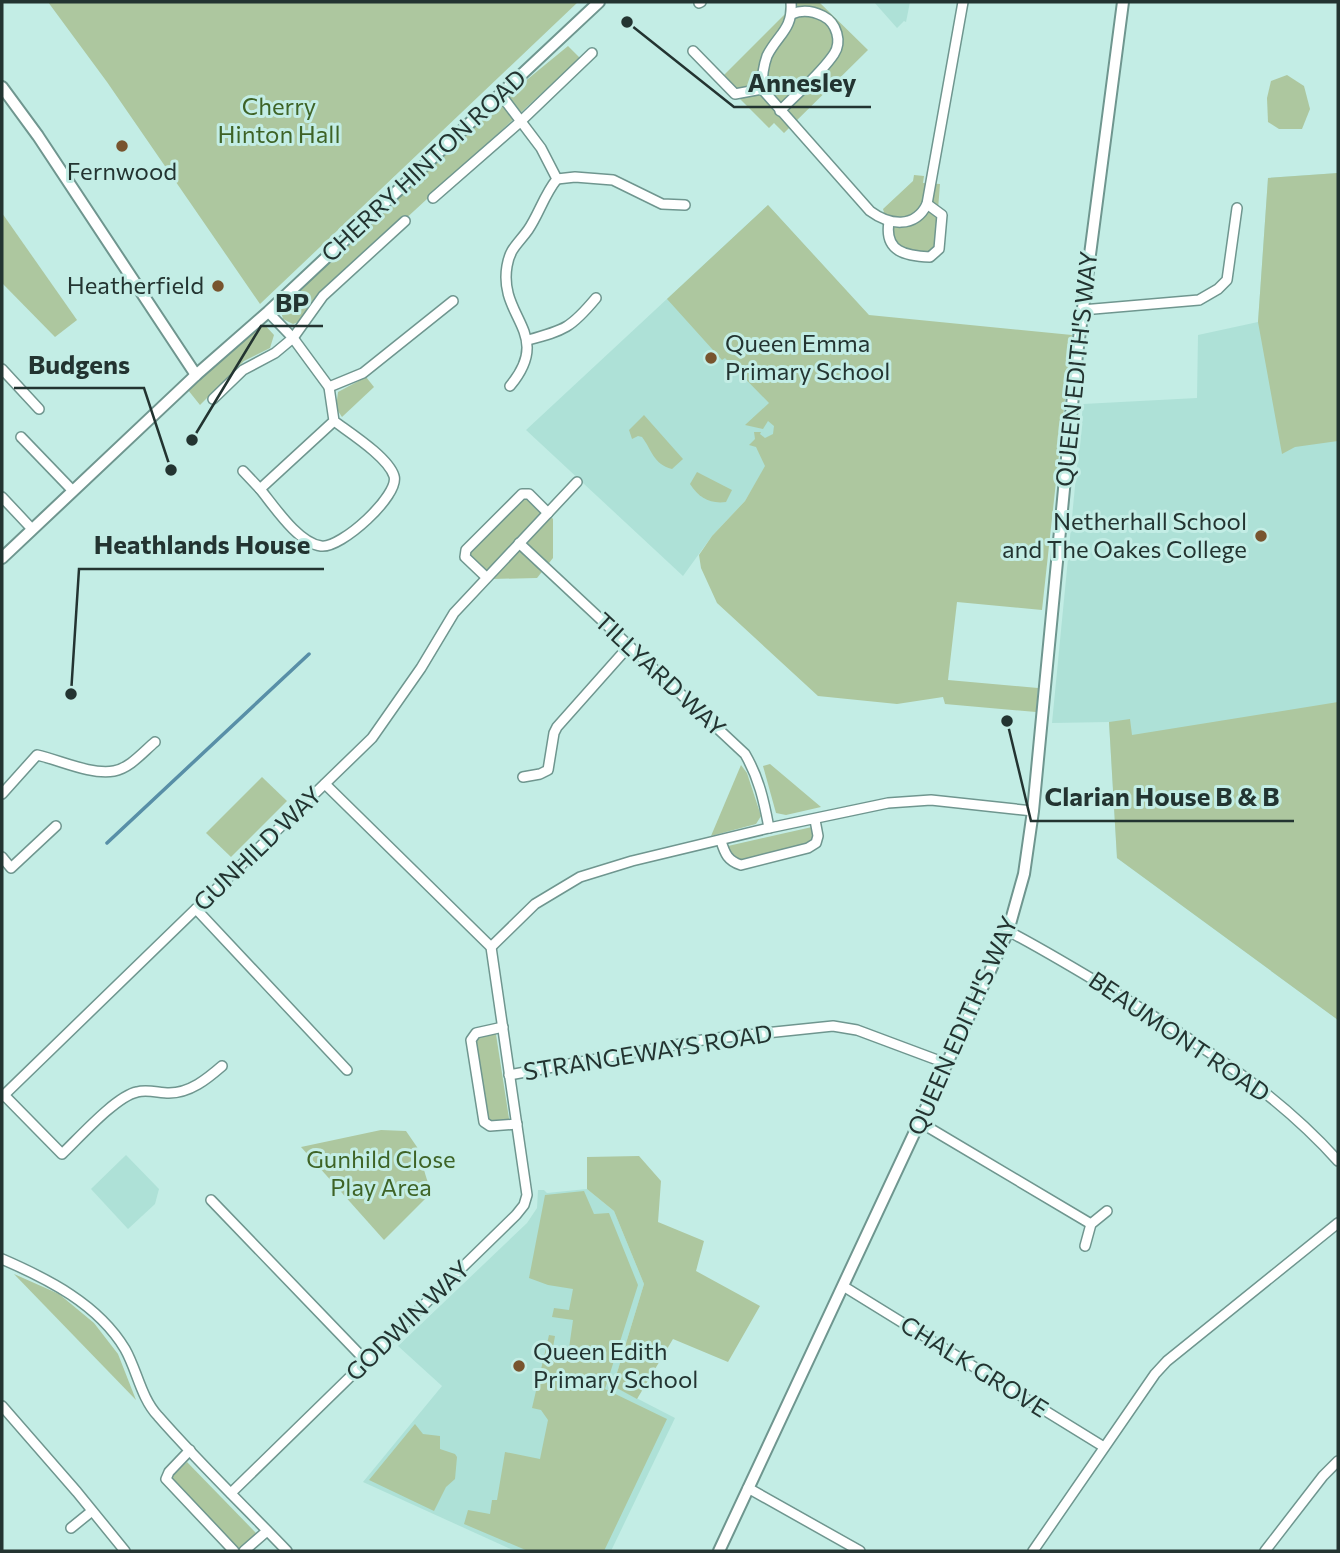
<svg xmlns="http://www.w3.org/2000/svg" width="1340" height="1553" viewBox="0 0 1340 1553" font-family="Commissioner,sans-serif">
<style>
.built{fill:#aee1d7}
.green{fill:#adc79f}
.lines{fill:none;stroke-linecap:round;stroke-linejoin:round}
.stream{stroke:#588fa7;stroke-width:3.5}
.minor-casing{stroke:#6f968f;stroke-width:12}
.tertiary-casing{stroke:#6f968f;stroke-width:14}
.minor{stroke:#fff;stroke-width:9}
.tertiary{stroke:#fff;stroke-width:10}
.poi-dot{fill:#78542e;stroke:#c3ede5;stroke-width:2.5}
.labels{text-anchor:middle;stroke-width:6;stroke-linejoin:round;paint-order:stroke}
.park-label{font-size:24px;fill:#3e6326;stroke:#c3ede5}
.street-label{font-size:24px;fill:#233431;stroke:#c3ede5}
.poi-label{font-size:24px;fill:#233431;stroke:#c3ede5;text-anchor:end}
.leader{fill:none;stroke:#233431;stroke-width:2.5}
.callout-dot{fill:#233431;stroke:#c3ede5;stroke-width:2.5}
.callout-label{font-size:26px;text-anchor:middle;font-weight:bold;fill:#233431;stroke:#c3ede5;stroke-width:6;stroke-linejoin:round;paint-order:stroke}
</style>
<rect width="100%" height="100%" fill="#c3ede5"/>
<!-- built -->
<g class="built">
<path d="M874 2H910L906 22 904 21 897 28Z"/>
<path d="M1338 173V1020L1117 858 1109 722 1052 723 1083 404 1197 398 1198 335 1258 322 1268 178Z"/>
<path d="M768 205 849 294 766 466 745 501 712 536 683 576 526 430Z"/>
<path d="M126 1155 159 1189 155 1204 128 1229 91 1189Z"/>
<path d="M587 1189 614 1211 644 1284 613 1386 675 1418 611 1551H515L363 1482 442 1386 398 1346 527 1223 537 1208 538 1190H544L547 1193Z"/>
</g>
<!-- green -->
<g class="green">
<path d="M48 2H578L260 304 107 82Z"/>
<path d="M797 2H819L868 50 784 133 774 123 769 128 720 79Z"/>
<path d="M568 46 580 58 312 305 304 320 293 324 283 319 280 308 496 105Z"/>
<path d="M1287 75 1304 86 1310 109 1302 129H1279L1268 122 1267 98 1271 81Z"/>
<path d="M1338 173V441L1295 447 1282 454 1258 322 1268 178Z"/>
<path d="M914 175 924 176 923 183 940 184 935 248 928 253C891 248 893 244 883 209L913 181Z"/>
<path d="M768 205 869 315 1072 335 1042 610 957 602 948 680 1038 688 1036 712 945 704 943 697 897 704 818 696 717 603 701 568 699 555 712 536 745 501 765 466 756 447 749 445 755 439 754 432H761L760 434 765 438 773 434 774 426 768 421 763 429 745 425 769 403 725 358 722 360 667 299Z"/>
<path d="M2 213 77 320 55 337 2 283Z"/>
<path d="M263 323 274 335 270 348 244 361 200 405 188 390Z"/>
<path d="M366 377 374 387 342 417 336 408 338 392Z"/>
<path d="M644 415 683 459 672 469C653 464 652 450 642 437L638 436 632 439 629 430Z"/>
<path d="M697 472 732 490 726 502C710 504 699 498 690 484Z"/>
<path d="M529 494 553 519V558L537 578 491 579 466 558 468 550Z"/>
<path d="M1338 702V1020L1117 858 1109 722 1130 719 1132 735Z"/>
<path d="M770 764 821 807 786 815 776 813 763 766Z"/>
<path d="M741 765 747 773 761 816 756 824 711 836Z"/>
<path d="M262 777 287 801 231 857 206 833Z"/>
<path d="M812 827 814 840 807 845 747 860 732 858 728 846Z"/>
<path d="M495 1028 510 1125 484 1121 472 1041Z"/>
<path d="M381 1130 406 1131 417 1147 431 1193 384 1240 301 1147Z"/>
<path d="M639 1156 661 1181 658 1222 704 1241 696 1271 760 1306 728 1362 673 1339 637 1399 613 1386 644 1284 614 1211 587 1189V1157Z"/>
<path d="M584 1191 594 1214 609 1213 638 1285 605 1389 667 1419 604 1551H528L464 1524 468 1510 490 1514 492 1500H497L505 1452 540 1459 548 1420 541 1410 532 1408 549 1335 555 1336 552 1353 568 1355 573 1320 552 1317 554 1308 569 1310 573 1289 548 1285 529 1278 545 1195Z"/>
<path d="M14 1274 59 1294 94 1323 118 1354 136 1400Z"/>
<path d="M415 1424 423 1434 440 1436V1449L455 1454 457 1457 455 1479 446 1487 434 1511 369 1480Z"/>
<path d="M187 1462 257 1534 239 1549 171 1478Z"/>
</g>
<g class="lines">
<!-- stream -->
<path class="stream" d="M107 843 309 654"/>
<!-- minor casing -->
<g class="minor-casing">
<g id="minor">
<path d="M791 2C793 30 778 34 767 56 763 67 762 78 762 89L870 211C889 225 915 229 927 204L963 2"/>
<path d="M699 3 701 2"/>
<path d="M693 51 735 94 762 89"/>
<path d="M501 95 541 148 557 179C544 195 539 214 528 230 518 244 510 248 507 266 498 318 554 333 510 386"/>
<path d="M780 111C797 93 820 75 834 54 842 42 837 23 823 16 813 11 803 9 792 14"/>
<path d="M557 179 575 177 613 180 662 204 685 205"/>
<path d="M433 198 520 122 592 53"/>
<path d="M889 222C884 252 906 256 930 257L939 249 942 215 927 204"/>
<path d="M1082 310 1199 300 1218 289 1227 280 1237 208"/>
<path d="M268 312 293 338 329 387 334 421C350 433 388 457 394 476 400 495 341 549 321 546 298 543 274 506 260 489L334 421"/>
<path d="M528 340C565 330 571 328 596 298"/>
<path d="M2 369 39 409"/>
<path d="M329 387 363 373 453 301"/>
<path d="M213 399 243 370 275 353 293 338 323 296 405 221"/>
<path d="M21 437 73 491"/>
<path d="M243 471 260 489"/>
<path d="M2 497 32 529"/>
<path d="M519 543 745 754C759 778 764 801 769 828"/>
<path d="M486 577 465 557 466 550 522 494H529L548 513"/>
<path d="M523 777 540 774 548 770 554 733 557 727 629 646"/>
<path d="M2 794 37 755C60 760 90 775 114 771 130 768 143 752 155 742"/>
<path d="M721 841C725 854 728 861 741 865L808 848 816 843 818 836 815 820"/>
<path d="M2 857 11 868 56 826"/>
<path d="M196 909 347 1070"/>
<path d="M1008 931C1052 954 1094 980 1137 1006 1210 1051 1281 1097 1338 1161"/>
<path d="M491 947 535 904 580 877 632 861 769 828 888 803 931 800 1033 811"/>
<path d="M503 1027 476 1033 471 1040 484 1122 490 1126 517 1124"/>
<path d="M509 1075 708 1039 833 1026 857 1030 948 1064"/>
<path d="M4 1095 62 1154C78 1139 116 1096 137 1092 147 1089 159 1093 169 1093 190 1093 207 1079 222 1066"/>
<path d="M2 1097 372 738 421 668 454 613 577 482"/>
<path d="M921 1123 1091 1224"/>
<path d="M211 1200 366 1361"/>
<path d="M1085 1246 1091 1224 1107 1211"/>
<path d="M2 1259C48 1279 98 1304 125 1349 137 1370 141 1398 158 1416 199 1463 244 1506 287 1551"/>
<path d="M843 1286 1104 1447"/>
<path d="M2 1406 77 1492 125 1551"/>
<path d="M190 1450 169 1472 166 1479 234 1551"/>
<path d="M748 1488 860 1551"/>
<path d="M231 1493 516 1215 524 1205 527 1195 491 947 325 784"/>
<path d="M71 1528 92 1511"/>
<path d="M244 1551 267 1531"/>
<path d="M1033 1551 1155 1374 1167 1361 1338 1223"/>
<path d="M1265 1551 1323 1476 1338 1461"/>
</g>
</g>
<!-- tertiary casing -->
<g class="tertiary-casing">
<g id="tertiary">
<path d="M2 87 38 136 196 375"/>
<path d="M2 558 196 375 268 312 599 2"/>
<path d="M719 1551 990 971 1008 931 1024 874 1033 811 1077 354 1123 2"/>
</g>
</g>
<!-- minor -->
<use href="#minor" class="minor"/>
<!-- tertiary -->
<use href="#tertiary" class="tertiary"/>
</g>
<!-- markers -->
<g class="poi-dot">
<circle cx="122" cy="146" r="7"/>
<circle cx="218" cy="286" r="7"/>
<circle cx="711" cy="358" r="7"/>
<circle cx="1261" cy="536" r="7"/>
<circle cx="519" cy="1366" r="7"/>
</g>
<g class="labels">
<!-- park labels -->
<g class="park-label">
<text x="279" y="115">Cherry<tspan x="279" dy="28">Hinton Hall</tspan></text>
<text x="381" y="1168">Gunhild Close<tspan x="381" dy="28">Play Area</tspan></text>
</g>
<!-- street labels -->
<g class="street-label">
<text transform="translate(424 166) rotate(-43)" y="8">CHERRY HINTON ROAD</text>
<text transform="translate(1077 369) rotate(-84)" y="8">QUEEN EDITH'S WAY</text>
<text transform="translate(660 675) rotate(43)" y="8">TILLYARD WAY</text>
<text transform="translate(258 849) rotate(-44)" y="8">GUNHILD WAY</text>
<text transform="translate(963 1026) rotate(-66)" y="8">QUEEN EDITH'S WAY</text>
<text transform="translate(1179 1037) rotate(34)" y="8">BEAUMONT ROAD</text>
<text transform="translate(648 1053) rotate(-9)" y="8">STRANGEWAYS ROAD</text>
<text transform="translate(408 1321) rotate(-44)" y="8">GODWIN WAY</text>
<text transform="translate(974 1367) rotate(32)" y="8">CHALK GROVE</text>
</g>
<!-- poi labels -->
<g class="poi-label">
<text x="122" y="180" text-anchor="middle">Fernwood</text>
<text x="204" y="294">Heatherfield</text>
<text x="725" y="352" text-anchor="start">Queen Emma<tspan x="725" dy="28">Primary School</tspan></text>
<text x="1247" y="530">Netherhall School<tspan x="1247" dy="28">and The Oakes College</tspan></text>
<text x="533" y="1360" text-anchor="start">Queen Edith<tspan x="533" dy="28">Primary School</tspan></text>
</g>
</g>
<!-- callouts -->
<path class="leader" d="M627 22L734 107H871M192 440L261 326H323M171 470L144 388H14M71 694L79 569H324M1007 721L1031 821H1294"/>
<g class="callout-dot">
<circle cx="627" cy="22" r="7"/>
<circle cx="192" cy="440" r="7"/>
<circle cx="171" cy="470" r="7"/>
<circle cx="71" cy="694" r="7"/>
<circle cx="1007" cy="721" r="7"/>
</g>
<g class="callout-label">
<text x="802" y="92">Annesley</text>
<text x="292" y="312">BP</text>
<text x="79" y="374">Budgens</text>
<text x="202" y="554">Heathlands House</text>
<text x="1162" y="806">Clarian House B &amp; B</text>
</g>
<!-- border -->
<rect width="1340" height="1553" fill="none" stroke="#233431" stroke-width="7"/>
</svg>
